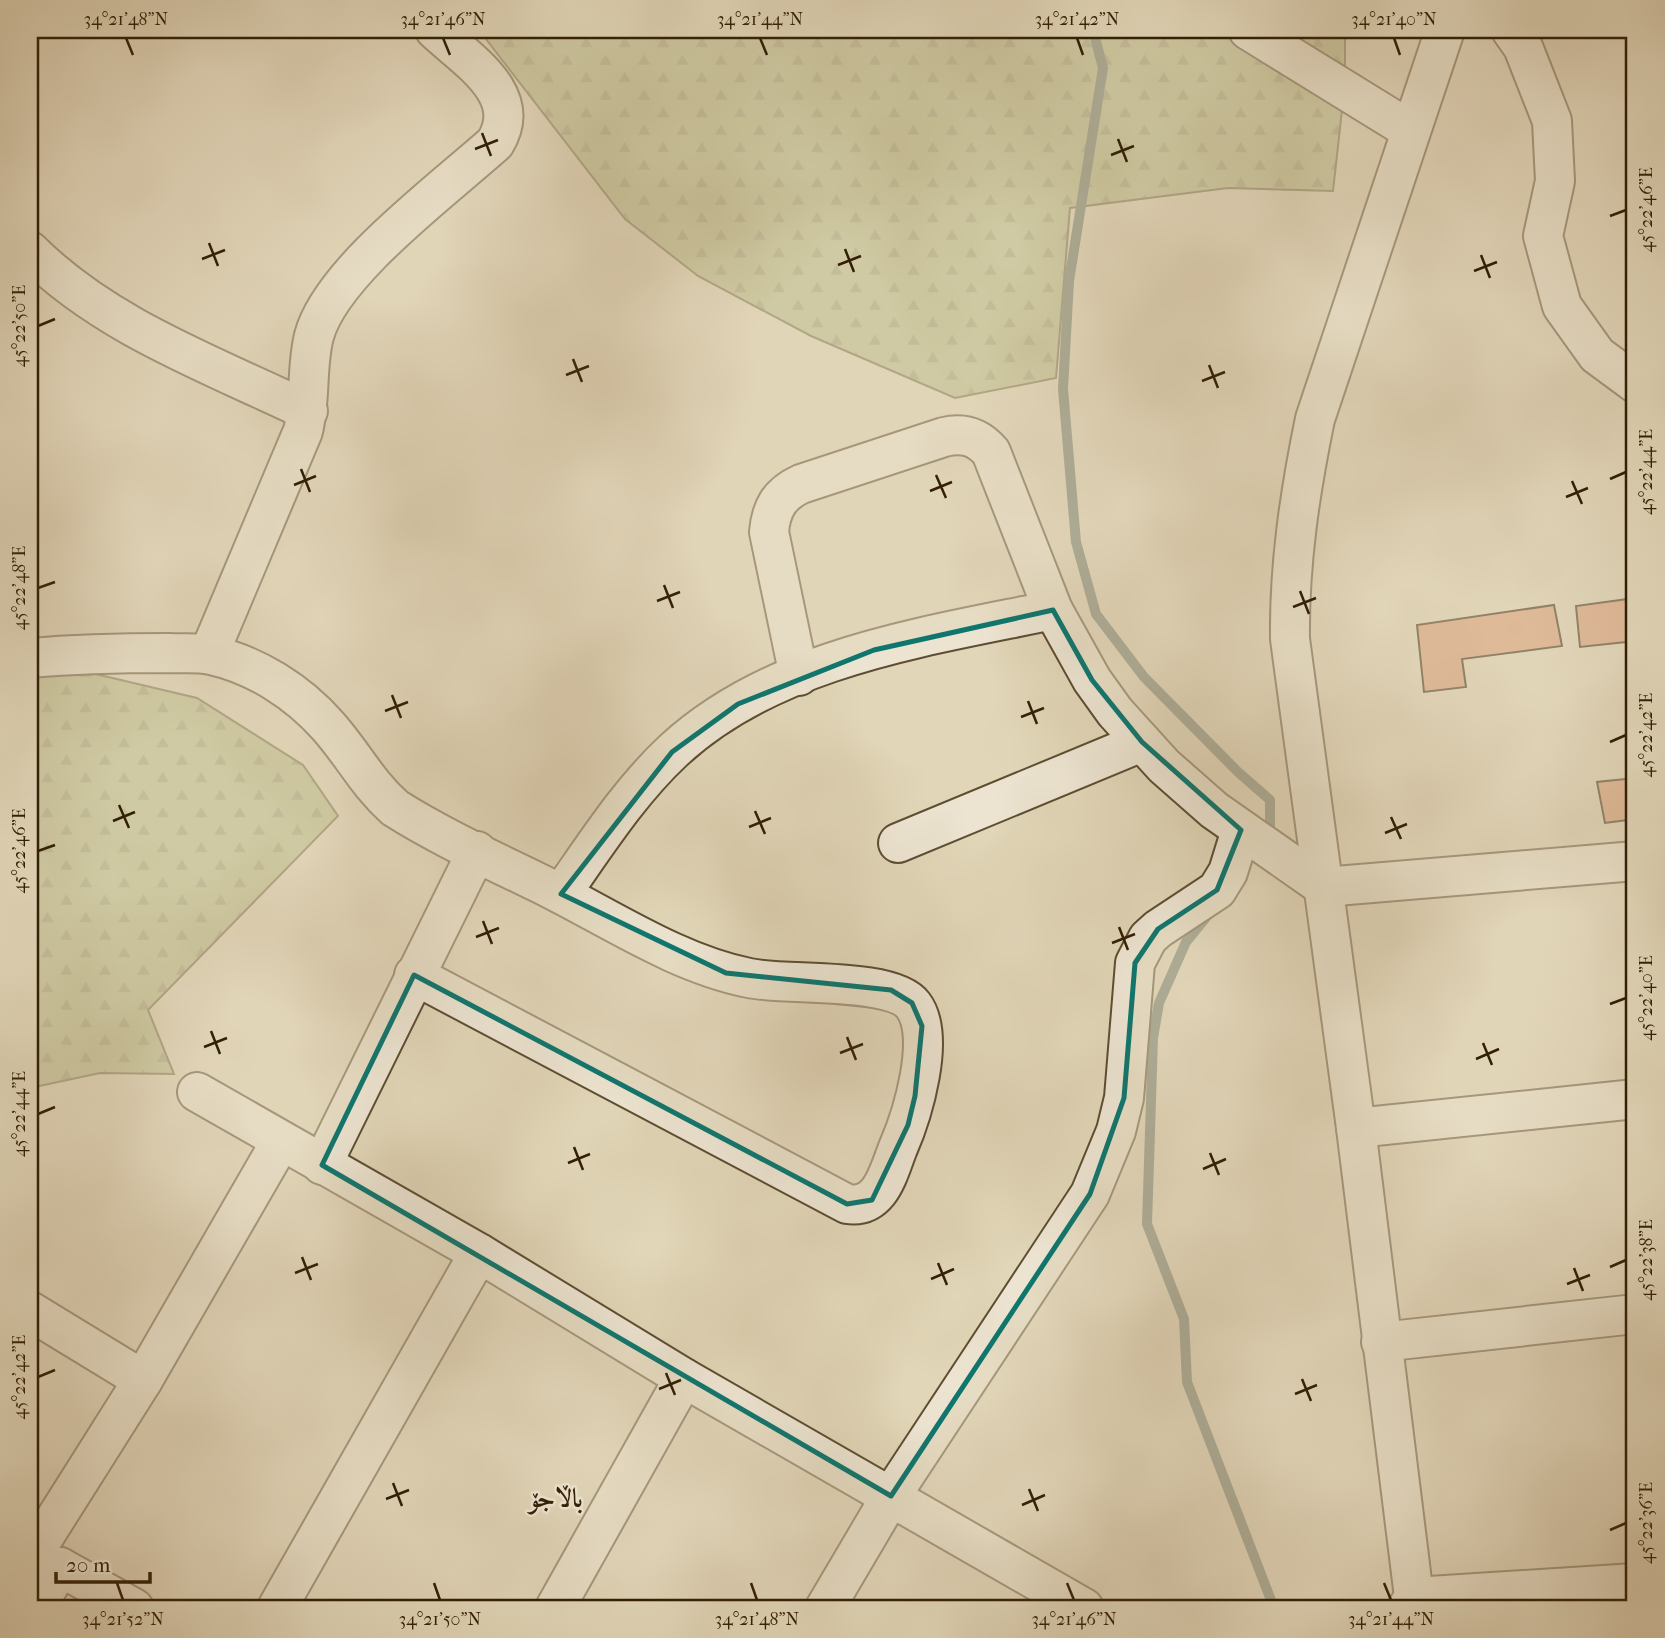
<svg xmlns="http://www.w3.org/2000/svg" width="1665" height="1638" viewBox="0 0 1665 1638" font-family="'IM FELL French Canon',Amiri,serif">
<style>
.forest{fill:url(#forest-firs);stroke:#756e48;stroke-width:2}
.lines{fill:none;stroke-linecap:round;stroke-linejoin:round}
.stream{stroke:#6d7b6d;stroke-width:10}
.building{fill:#dc9972;stroke:#321f06;stroke-width:2}
.minor-casing{stroke:#5e4d32;stroke-width:42}
.minor{stroke:#ece4d1;stroke-width:38}
.marked{fill:none;stroke:#0f766e;stroke-width:5;stroke-linejoin:round}
.ticks{fill:none;stroke:#321f06;stroke-width:2.5}
.labels{text-anchor:middle;stroke-width:5;stroke-linejoin:round;paint-order:stroke}
.quarter-label{font-size:26px;font-weight:bold;fill:#321f06;stroke:#ece4d1}
.neatline{fill:none;stroke:#321f06;stroke-width:2.5}
.ticks-label{font-size:18px;text-anchor:middle;fill:#321f06}
</style>
<defs>
<pattern id="forest-firs" width="22" height="20" patternUnits="userSpaceOnUse" patternTransform="scale(1.75)"><rect width="22" height="20" fill="#b8bc8b"/><path d="M5 1l3.5 6h-7zM16 11l3.5 6h-7z" fill="#9fa176"/></pattern>
</defs>
<rect width="100%" height="100%" fill="#e1d6b8"/>
<filter id="stains"><feTurbulence type="fractalNoise" baseFrequency=".00286" numOctaves="4"/><feColorMatrix values="0 0 0 0 .2 0 0 0 0 .09 0 0 0 0 .02 0 0 0 .5 -.17"/></filter>
<radialGradient id="worn" r=".72"><stop offset=".6" stop-color="#630" stop-opacity="0"/><stop offset="1" stop-color="#630" stop-opacity=".3"/></radialGradient>
<!-- forest -->
<g class="forest">
<path d="M479 30H1345V83L1333 191 1228 188 1070 208 1056 378 955 398 811 336 698 276 625 219Z"/>
<path d="M87 672 197 698 303 765 338 816 148 1010 174 1074 100 1073 30 1088V676Z"/>
</g>
<g class="lines">
<!-- stream -->
<g class="stream">
<path d="M1093 30 1103 68 1069 281 1063 389 1076 542 1096 614 1144 677 1238 772 1270 800V837"/>
<path d="M1208 915 1186 942 1159 1003 1153 1038 1147 1224 1184 1319 1187 1382 1274 1608"/>
</g>
</g>
<!-- building -->
<g class="building">
<path d="M1635 598V641L1580 647 1576 606Z"/>
<path d="M1554 605 1562 646 1462 659 1466 687 1424 692 1417 625Z"/>
<path d="M1635 778V819L1605 823 1597 782Z"/>
</g>
<g class="lines">
<!-- minor casing -->
<g class="minor-casing">
<g id="minor">
<path d="M1248 30 1410 130"/>
<path d="M1511 30 1523 47 1552 121 1555 181 1543 236 1562 306 1597 355 1635 383"/>
<path d="M30 251C106 327 213 365 308 411"/>
<path d="M209 654 303 431C311 399 306 367 314 336 331 272 444 189 495 143 525 94 467 60 435 30"/>
<path d="M30 658C76 654 122 653 169 653 182 654 198 652 211 655 256 665 298 692 328 726 353 754 366 782 395 808 444 839 499 863 551 889 614 921 679 964 749 978 786 986 892 977 913 1005 937 1036 912 1116 898 1148 888 1173 881 1209 847 1204L414 975"/>
<path d="M799 676 769 532C771 509 779 494 801 484L944 437C964 432 978 437 991 452L1053 610 1092 680 1115 712 1164 766 1214 810 1324 887 1635 861"/>
<path d="M898 843 1142 742"/>
<path d="M561 894C595 846 629 792 673 751 773 658 923 637 1053 610"/>
<path d="M197 1092 479 1253 684 1378 1084 1608"/>
<path d="M1356 1128 1635 1099"/>
<path d="M322 1165 477 851"/>
<path d="M30 1311 143 1380"/>
<path d="M1381 1342 1635 1314"/>
<path d="M30 1559 143 1380 281 1141"/>
<path d="M30 1565 60 1567 134 1608"/>
<path d="M1414 1597 1635 1583"/>
<path d="M36 1608 60 1567"/>
<path d="M277 1608 479 1253"/>
<path d="M555 1608 684 1378"/>
<path d="M825 1608 891 1496 1090 1194 1116 1131 1124 1098 1135 963 1148 938 1158 929 1217 890 1228 872 1241 830"/>
<path d="M1407 1608 1414 1597 1356 1128 1290 639C1289 564 1300 492 1315 419L1445 30"/>
</g>
</g>
<!-- minor -->
<use href="#minor" class="minor"/>
</g>
<!-- marked area -->
<path d="M0 0H1665V1638H0ZM1053 610 1092 680 1142 742 1241 830 1217 890 1158 929 1135 963 1124 1098 1090 1194 891 1496 322 1165 414 975 847 1204 872 1200 908 1125 915 1096 922 1026 912 1003 891 990 726 973 561 894 672 752 738 704 874 650Z" fill="#e1d6b8" fill-opacity=".55" fill-rule="evenodd"/>
<path class="marked" d="M1053 610 1092 680 1142 742 1241 830 1217 890 1158 929 1135 963 1124 1098 1090 1194 891 1496 322 1165 414 975 847 1204 872 1200 908 1125 915 1096 922 1026 912 1003 891 990 726 973 561 894 672 752 738 704 874 650Z"/>
<!-- ticks -->
<path class="ticks" d="M126 38 133 55M443 38 450 55M760 38 767 55M1077 38 1083 55M1394 38 1400 55M482 133 491 156M1118 139 1127 162M475 149 498 140M1111 155 1134 146M1610 216 1626 210M209 243 218 266M845 249 854 272M1481 255 1490 278M202 259 225 250M838 265 861 256M1474 271 1497 262M38 326 55 319M573 359 582 382M1209 365 1218 388M566 375 589 366M1202 381 1225 372M301 469 310 492M936 475 946 498M1610 479 1626 472M1572 481 1582 504M294 485 316 476M930 491 952 482M1566 497 1588 488M664 585 673 608M38 588 55 582M1300 591 1309 614M657 601 680 592M1293 607 1316 598M392 695 401 718M1028 701 1037 724M385 711 408 702M1021 717 1044 708M1610 742 1626 735M119 805 129 828M755 811 765 834M1391 817 1401 839M113 821 135 812M749 827 771 818M1385 833 1407 824M38 851 55 845M483 921 492 944M1119 927 1128 950M476 937 499 928M1112 943 1135 934M1610 1004 1626 998M211 1031 220 1054M847 1037 856 1060M1483 1043 1492 1065M204 1047 227 1038M840 1053 863 1044M1476 1059 1499 1049M38 1114 55 1107M574 1147 583 1170M1210 1153 1219 1175M568 1163 590 1154M1203 1169 1226 1159M302 1257 311 1280M938 1263 947 1285M1610 1267 1626 1260M1574 1268 1583 1291M295 1273 318 1264M931 1279 954 1269M1567 1284 1590 1275M666 1373 675 1395M38 1377 55 1370M1302 1379 1311 1401M659 1389 681 1380M1295 1394 1317 1385M393 1483 402 1506M1029 1489 1038 1511M386 1499 409 1490M1022 1505 1045 1495M1610 1530 1626 1523M117 1583 123 1600M434 1583 440 1600M751 1583 757 1600M1067 1583 1074 1600M1384 1583 1391 1600"/>
<g class="labels">
<!-- quarter labels -->
<g class="quarter-label">
<text x="556" y="1507">باڵاجۆ</text>
</g>
</g>
<!-- margin -->
<rect width="1665" height="1638" fill="none" stroke="#e1d6b8" stroke-width="77"/>
<!-- scale -->
<path d="M56 1572v10h94v-10" fill="none" stroke="#321f06" stroke-width="3.5"/>
<text x="66" y="1572" font-size="21" fill="#321f06" stroke="#ece4d1" stroke-width="5" paint-order="stroke">20 m</text>
<rect x="38" y="38" width="1588" height="1562" class="neatline"/>
<g class="ticks-label">
<text x="126" y="25">34°21'48"N</text>
<text x="443" y="25">34°21'46"N</text>
<text x="760" y="25">34°21'44"N</text>
<text x="1077" y="25">34°21'42"N</text>
<text x="1394" y="25">34°21'40"N</text>
<text transform="translate(1646 210) rotate(-90)" y="6">45°22'46"E</text>
<text transform="translate(19 326) rotate(-90)" y="6">45°22'50"E</text>
<text transform="translate(1646 472) rotate(-90)" y="6">45°22'44"E</text>
<text transform="translate(19 588) rotate(-90)" y="6">45°22'48"E</text>
<text transform="translate(1646 735) rotate(-90)" y="6">45°22'42"E</text>
<text transform="translate(19 851) rotate(-90)" y="6">45°22'46"E</text>
<text transform="translate(1646 998) rotate(-90)" y="6">45°22'40"E</text>
<text transform="translate(19 1114) rotate(-90)" y="6">45°22'44"E</text>
<text transform="translate(1646 1260) rotate(-90)" y="6">45°22'38"E</text>
<text transform="translate(19 1377) rotate(-90)" y="6">45°22'42"E</text>
<text transform="translate(1646 1523) rotate(-90)" y="6">45°22'36"E</text>
<text x="123" y="1625">34°21'52"N</text>
<text x="440" y="1625">34°21'50"N</text>
<text x="757" y="1625">34°21'48"N</text>
<text x="1074" y="1625">34°21'46"N</text>
<text x="1391" y="1625">34°21'44"N</text>
</g>
<rect width="100%" height="100%" filter="url(#stains)"/>
<rect width="100%" height="100%" fill="url(#worn)"/>
</svg>
